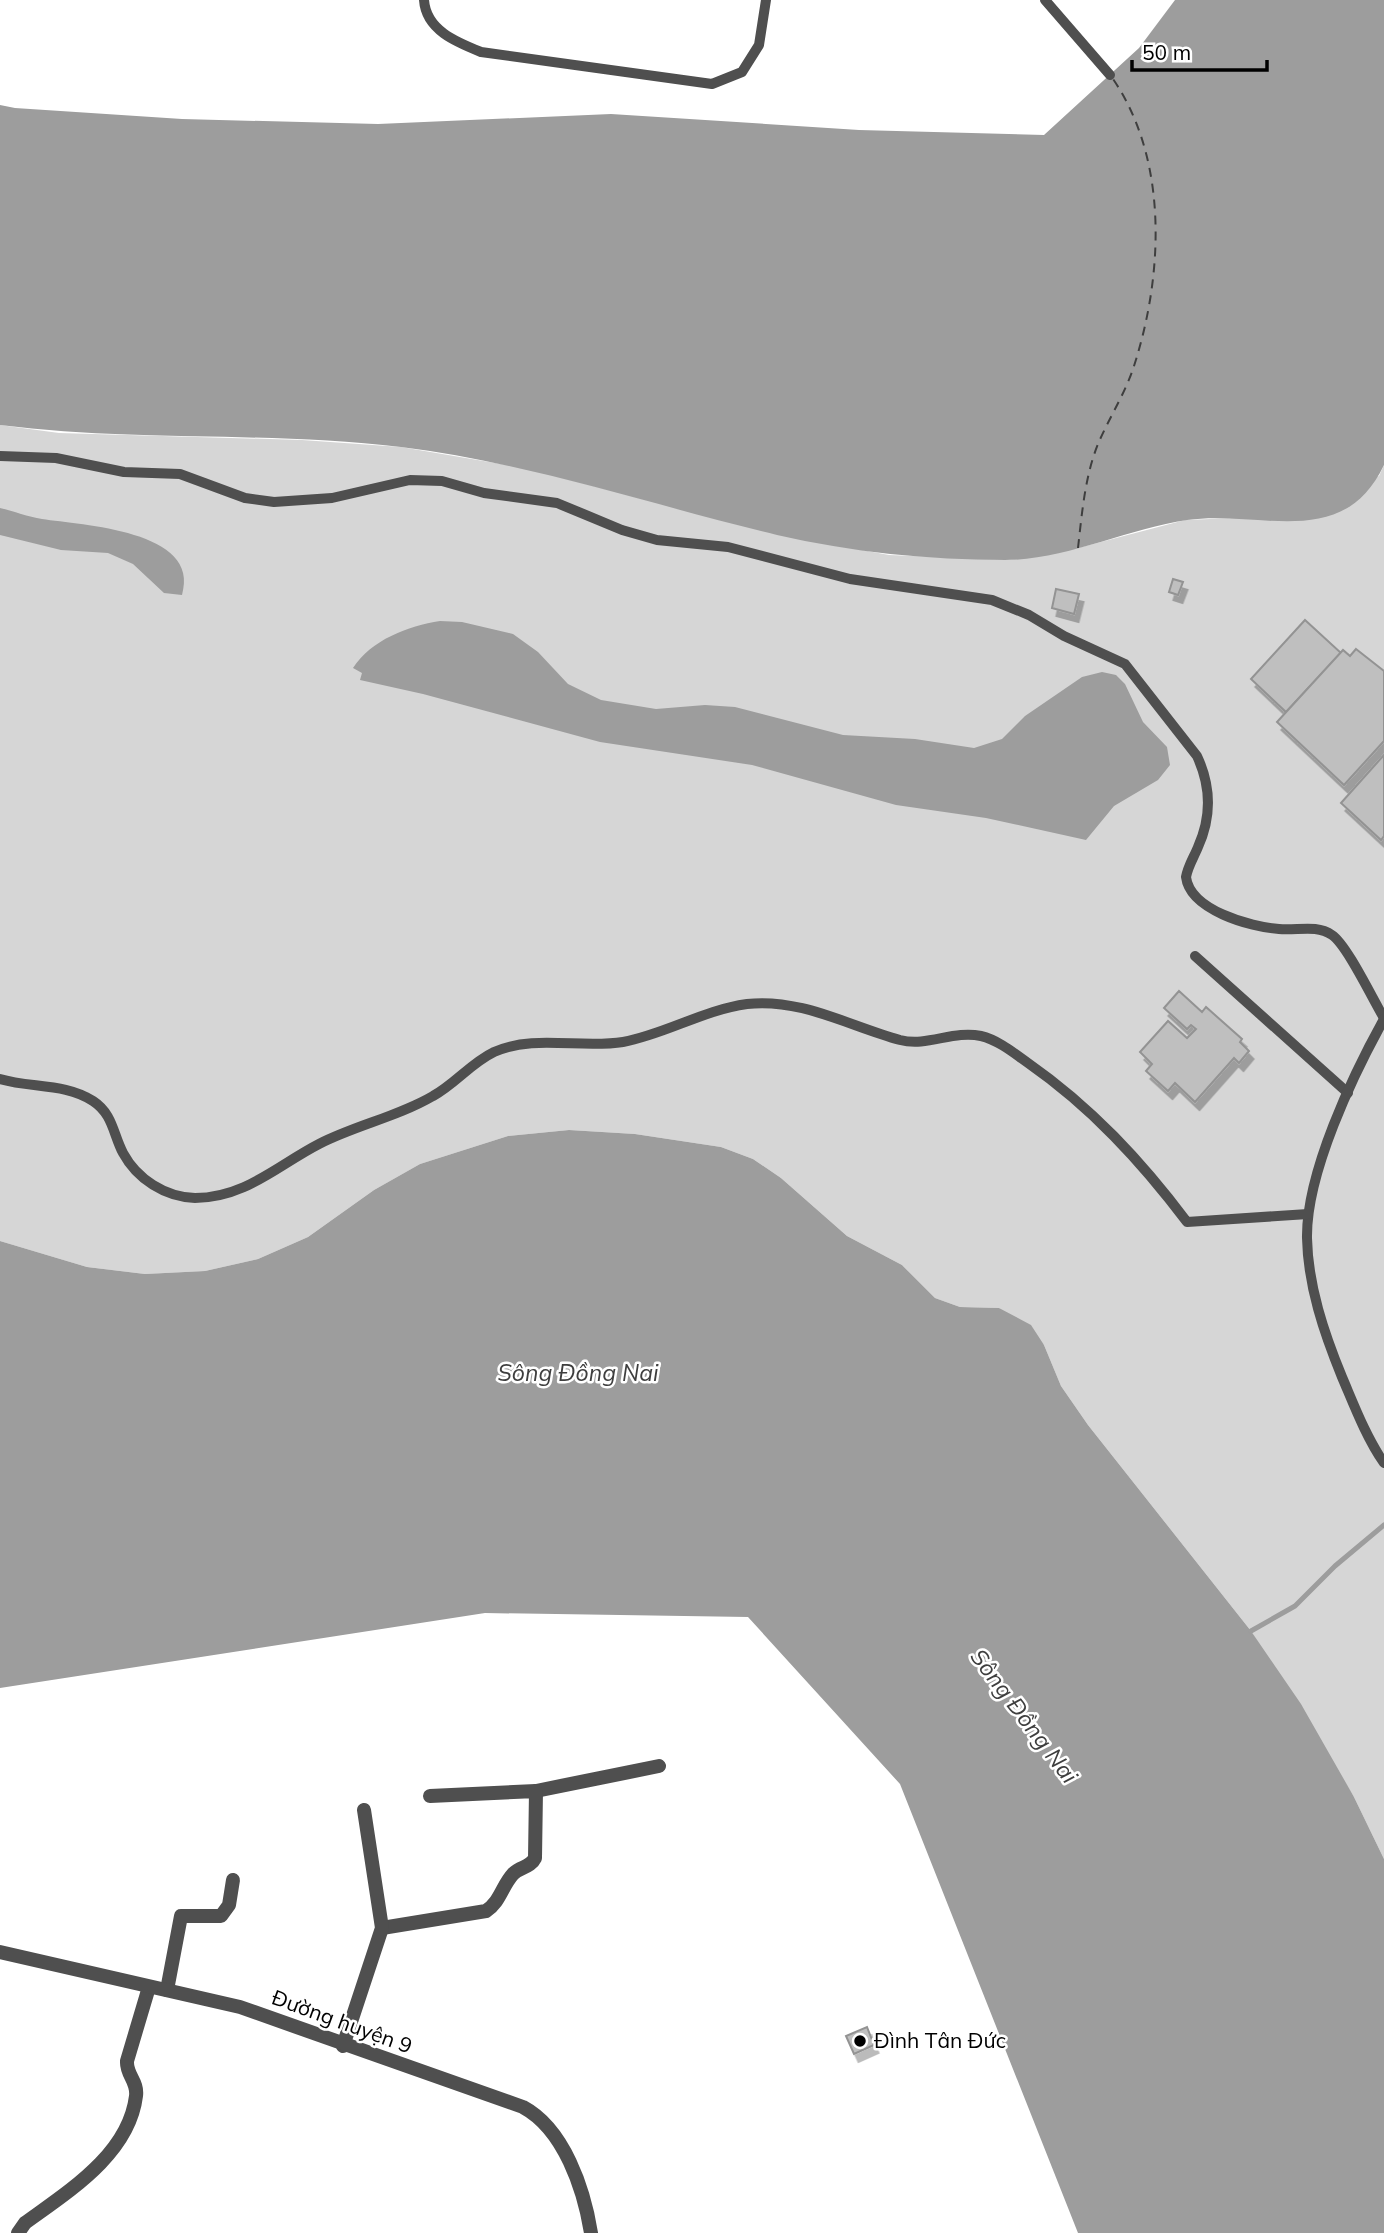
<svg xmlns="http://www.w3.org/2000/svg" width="1384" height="2233" viewBox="0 0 1384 2233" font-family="Mulish,sans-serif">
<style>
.green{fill:#d6d6d6}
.water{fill:#9d9d9d}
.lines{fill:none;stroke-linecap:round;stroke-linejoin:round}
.stream{stroke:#9d9d9d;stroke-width:5}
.ferry{stroke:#3e3e3e;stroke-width:2;stroke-dasharray:9 7;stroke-linecap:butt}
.building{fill:#bfbfbf;stroke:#939393;stroke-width:2;filter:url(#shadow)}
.service{stroke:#4f4f4f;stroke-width:10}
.minor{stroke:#4f4f4f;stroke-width:14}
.tertiary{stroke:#4f4f4f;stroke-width:14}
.poi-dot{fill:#000;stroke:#fff;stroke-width:2.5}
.labels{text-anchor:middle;stroke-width:5;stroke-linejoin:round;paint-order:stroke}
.street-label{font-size:21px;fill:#000;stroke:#fff}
.poi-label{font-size:21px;fill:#000;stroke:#fff;text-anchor:start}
.water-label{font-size:23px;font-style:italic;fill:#3e3e3e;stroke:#fff}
</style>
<defs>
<filter id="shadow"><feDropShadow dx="4.5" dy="8" stdDeviation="0" flood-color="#0004"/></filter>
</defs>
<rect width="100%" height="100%" fill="#fff"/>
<!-- green -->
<path class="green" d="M0 425 59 433 302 440 401 447 525 468 781 535 889 555 1009 560 1078 548 1185 520 1235 518 1379 476 1384 465V1859L1354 1797 1251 1631 1088 1425 1061 1386 1044 1345 999 1308 960 1307 935 1298 902 1265 847 1236 781 1178 753 1159 721 1147 635 1134 569 1130 508 1136 420 1164 374 1190 308 1237 258 1259 205 1271 145 1274 87 1267 0 1241Z"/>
<!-- water -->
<g class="water">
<path d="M1175 0H1384V465C1343 551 1262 510 1187 520 1127 529 1065 560 1005 560 929 560 851 552 777 535 652 505 529 463 401 447 268 431 133 442 0 425V105L15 108 182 119 378 124 611 114 859 130 1044 135 1139 48Z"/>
<path d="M0 508C14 511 28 517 42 519 81 525 202 530 182 595L164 593 133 564 108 553 61 550 0 535Z"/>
<path d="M440 621 462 622 513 634 538 652 568 684 601 700 656 709 705 705 735 707 843 735 915 739 974 748 1002 739 1025 716 1082 677 1102 672 1116 675 1125 684 1143 722 1167 747 1170 765 1158 780 1114 806 1086 840 986 818 896 805 752 765 600 742 423 694 360 680 362 673 353 668C371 640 408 626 440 621Z"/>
<path d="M569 1130 635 1134 721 1147 753 1159 781 1178 847 1236 902 1265 935 1298 960 1307 999 1308 1031 1325 1044 1345 1061 1386 1088 1425 1251 1631 1301 1704 1354 1797 1384 1859V2233H1078L900 1784 748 1617 485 1613 0 1688V1241L87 1267 145 1274 205 1271 258 1259 308 1237 374 1190 420 1164 508 1136Z"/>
</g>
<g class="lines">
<!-- stream -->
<path class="stream" d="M1251 1631 1295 1606 1335 1566 1384 1525"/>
<!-- ferry -->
<path class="ferry" d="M1078 548C1082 513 1085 476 1098 444 1109 418 1125 394 1134 366 1163 276 1169 161 1113 79"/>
</g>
<!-- building -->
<g class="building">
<path d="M1173 579 1183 582 1178 595 1169 592Z"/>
<path d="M1056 589 1079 594 1074 614 1052 608Z"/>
<path d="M1305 620 1341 653 1286 712 1251 679Z"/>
<path d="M1356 649 1384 671V741L1344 785 1277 722 1343 650 1350 656Z"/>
<path d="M1384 755V836L1381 840 1341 803Z"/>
<path d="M1179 991 1202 1012 1206 1007 1242 1039 1240 1042 1249 1051 1239 1063 1234 1058 1195 1102 1175 1083 1168 1091 1146 1071 1152 1064 1140 1052 1168 1021 1187 1038 1196 1029 1191 1025 1187 1029 1164 1008Z"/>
<path d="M867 2027 874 2045 854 2054 846 2036Z"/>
</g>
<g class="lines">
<!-- service -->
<g class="service">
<path d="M424 0C426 30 456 42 481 52L712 84 742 72 759 45 766 0"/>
<path d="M1045 0 1110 75"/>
<path d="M0 456 56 458 124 472 180 474 245 498 274 502 332 498 410 480 442 481 484 493 557 503 622 530 657 540 728 547 850 579 992 600 1029 615 1064 636 1125 664 1197 756C1211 786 1212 816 1198 847 1194 857 1188 866 1186 877 1190 910 1250 927 1279 929 1297 931 1316 924 1332 935 1347 945 1373 1000 1384 1018"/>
<path d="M1195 956 1348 1093"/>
<path d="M1384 1019C1353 1075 1306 1173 1307 1238 1308 1286 1324 1333 1342 1377 1354 1405 1366 1437 1384 1463"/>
<path d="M0 1079C30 1088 66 1083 93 1101 113 1114 113 1134 123 1153 137 1179 165 1197 195 1198 245 1198 278 1165 319 1144 356 1125 397 1117 433 1096 455 1084 471 1063 494 1052 534 1034 581 1049 623 1042 666 1034 703 1010 747 1004 801 998 849 1026 900 1040 928 1047 953 1030 981 1036 998 1040 1014 1053 1028 1063 1091 1107 1141 1161 1187 1222L1308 1214"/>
</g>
<!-- minor -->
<g class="minor">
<path d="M536 1791 659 1766"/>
<path d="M382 1928 486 1911C500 1902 502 1886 513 1874 521 1866 530 1868 535 1858L536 1791 430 1796"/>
<path d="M167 1990 181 1916H221L229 1905 233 1880"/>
<path d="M343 2046 382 1928 364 1810"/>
<path d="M18 2233 25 2223C69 2191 129 2154 136 2096 138 2081 126 2075 127 2061L149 1987"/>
</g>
<!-- tertiary -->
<path class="tertiary" d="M0 1952 240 2007 523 2107C564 2129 584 2189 591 2233"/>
</g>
<!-- markers -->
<circle class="poi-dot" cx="860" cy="2041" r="7"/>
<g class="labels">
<!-- street labels -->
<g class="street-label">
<text transform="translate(342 2022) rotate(20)" y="7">Đường huyện 9</text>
</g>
<!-- poi labels -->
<g class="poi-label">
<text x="874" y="2048">Đình Tân Đức</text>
</g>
<!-- water labels -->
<g class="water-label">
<text x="578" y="1381">Sông Đồng Nai</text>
<text transform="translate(1024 1716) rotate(53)" y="8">Sông Đồng Nai</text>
</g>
</g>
<!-- scale -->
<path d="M1132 60v10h135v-10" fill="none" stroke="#000000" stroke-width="3.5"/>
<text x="1142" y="60" font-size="21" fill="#000000" stroke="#ffffff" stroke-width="5" paint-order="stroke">50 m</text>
</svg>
